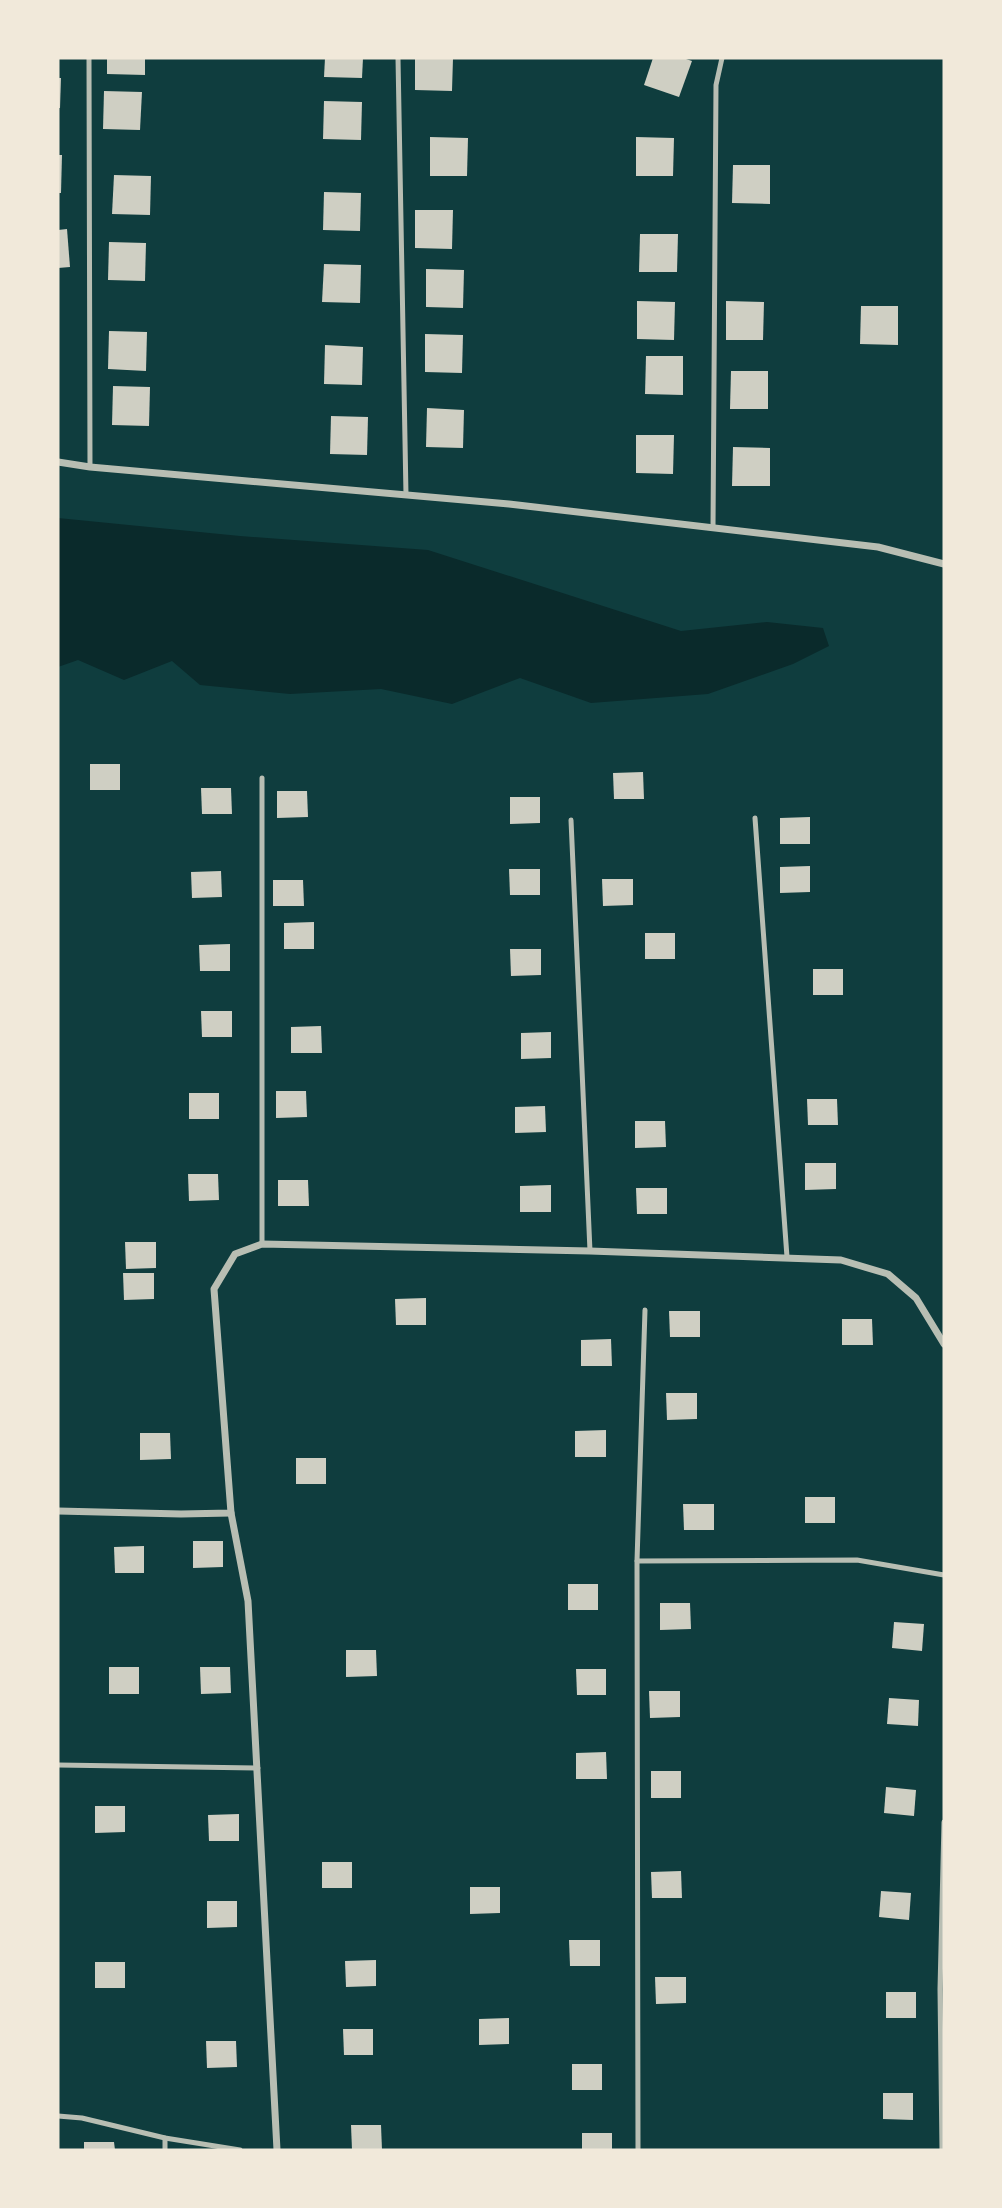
<svg xmlns="http://www.w3.org/2000/svg" width="1002" height="2208" viewBox="0 0 1002 2208" font-family="'Sofia Sans Condensed',sans-serif">
<style>
.water{fill:#0a2a2b}
.building{fill:#cfcfc3}
.lines{fill:none;stroke-linecap:round;stroke-linejoin:round}
.service{stroke:#b8beb3;stroke-width:5}
.minor{stroke:#b8beb3;stroke-width:7}
</style>
<rect width="100%" height="100%" fill="#0f3d3e"/>
<!-- water -->
<path class="water" d="M58 518 240 536 428 550 681 631 767 622 823 628 829 646 793 664 708 694 591 703 520 678 452 704 381 689 290 694 200 685 172 661 124 680 78 660 58 667Z"/>
<!-- building -->
<g class="building">
<path d="M107 58H145V75L107 74Z"/>
<path d="M325 58H363L362 78 324 77Z"/>
<path d="M415 58H453L452 91 415 90Z"/>
<path d="M653 58H683L692 61 679 97 644 85Z"/>
<path d="M58 78H61L60 108H58Z"/>
<path d="M104 91 142 92 140 130 103 129Z"/>
<path d="M324 101 362 102 361 140 323 139Z"/>
<path d="M430 137 468 138 467 176H430Z"/>
<path d="M636 137 674 138 673 176H636Z"/>
<path d="M58 155H62L61 193H58Z"/>
<path d="M733 165H770V204L732 203Z"/>
<path d="M114 175 151 176 150 215 112 214Z"/>
<path d="M324 192 361 193 360 231 323 230Z"/>
<path d="M415 210H453L452 249 415 248Z"/>
<path d="M67 229 70 267 58 268V230Z"/>
<path d="M640 234H678L677 272H639Z"/>
<path d="M109 242 146 243 145 281 108 280Z"/>
<path d="M324 264 361 265 360 303 322 302Z"/>
<path d="M426 269 464 270 463 308 426 307Z"/>
<path d="M637 301 675 302 674 340 637 339Z"/>
<path d="M726 301 764 302 763 340H726Z"/>
<path d="M861 306H898V345L860 344Z"/>
<path d="M109 331 147 332 146 371 108 369Z"/>
<path d="M425 334 463 335 462 373 425 372Z"/>
<path d="M325 345 363 347 362 385 324 384Z"/>
<path d="M646 356H683V395L645 394Z"/>
<path d="M731 371H768V409H730Z"/>
<path d="M113 386 150 387 149 426 112 425Z"/>
<path d="M427 408 464 410 463 448 426 447Z"/>
<path d="M331 416 368 417 367 455 330 454Z"/>
<path d="M636 435H674L673 474 636 473Z"/>
<path d="M733 447 770 448V486H732Z"/>
<rect x="90" y="764" width="30" height="26"/>
<path d="M643 772 644 799H614L613 773Z"/>
<path d="M201 788H231L232 814H202Z"/>
<path d="M277 791H307L308 817 277 818Z"/>
<path d="M510 797H540V823L510 824Z"/>
<path d="M810 817V844H780V818Z"/>
<path d="M810 866V892L780 893V867Z"/>
<path d="M509 869H540V895H510Z"/>
<path d="M221 871 222 897 192 898 191 872Z"/>
<path d="M602 879H633V905L603 906Z"/>
<path d="M273 880H303L304 906H273Z"/>
<path d="M314 922V949H284V923Z"/>
<rect x="645" y="933" width="30" height="26"/>
<path d="M230 944V971H200L199 945Z"/>
<path d="M510 949H541V975L511 976Z"/>
<rect x="813" y="969" width="30" height="26"/>
<path d="M201 1011H232V1037H202Z"/>
<path d="M321 1026 322 1053H291V1027Z"/>
<path d="M551 1032V1058L521 1059V1033Z"/>
<path d="M276 1091H306L307 1117 276 1118Z"/>
<rect x="189" y="1093" width="30" height="26"/>
<path d="M807 1099H837L838 1125H808Z"/>
<path d="M545 1106 546 1132 515 1133V1107Z"/>
<path d="M635 1121H665L666 1147 635 1148Z"/>
<path d="M805 1163H836V1189L805 1190Z"/>
<path d="M188 1174H218L219 1200 189 1201Z"/>
<path d="M278 1180H308L309 1206H278Z"/>
<path d="M551 1185V1212H520V1186Z"/>
<path d="M636 1188H667V1214H637Z"/>
<path d="M125 1242H156V1268L126 1269Z"/>
<path d="M123 1273H154V1299L124 1300Z"/>
<path d="M426 1298V1325H396L395 1299Z"/>
<path d="M669 1311H700V1337H670Z"/>
<path d="M842 1319H872L873 1345H842Z"/>
<path d="M611 1339 612 1366H581V1340Z"/>
<path d="M666 1393H697V1419L667 1420Z"/>
<path d="M606 1430V1457H575V1431Z"/>
<path d="M140 1433H170L171 1459 140 1460Z"/>
<rect x="296" y="1458" width="30" height="26"/>
<rect x="805" y="1497" width="30" height="26"/>
<path d="M683 1504H714V1530H684Z"/>
<path d="M193 1541H223V1567L193 1568Z"/>
<path d="M144 1546V1573H115L114 1547Z"/>
<rect x="568" y="1584" width="30" height="26"/>
<path d="M660 1603H690L691 1629 660 1630Z"/>
<path d="M894 1622 924 1624 922 1651 892 1648Z"/>
<path d="M346 1650H376L377 1676 346 1677Z"/>
<rect x="109" y="1667" width="30" height="27"/>
<path d="M200 1667H230L231 1693 201 1694Z"/>
<path d="M576 1669H606V1695H577Z"/>
<path d="M649 1691H680V1717L650 1718Z"/>
<path d="M889 1698 919 1700 918 1726 887 1724Z"/>
<path d="M606 1752 607 1779H576V1753Z"/>
<rect x="651" y="1771" width="30" height="27"/>
<path d="M886 1787 916 1790 914 1816 884 1813Z"/>
<path d="M95 1806H125V1832L95 1833Z"/>
<path d="M239 1814V1841H209L208 1815Z"/>
<rect x="322" y="1862" width="30" height="26"/>
<path d="M681 1871 682 1898H652L651 1872Z"/>
<path d="M470 1887H500V1913L470 1914Z"/>
<path d="M881 1891 911 1893 909 1920 879 1917Z"/>
<path d="M207 1901H237V1927L207 1928Z"/>
<path d="M569 1940H600V1966H570Z"/>
<path d="M376 1960V1986L346 1987 345 1961Z"/>
<rect x="95" y="1962" width="30" height="26"/>
<path d="M655 1977H686V2003L656 2004Z"/>
<rect x="886" y="1992" width="30" height="26"/>
<path d="M509 2018V2044L479 2045V2019Z"/>
<path d="M343 2029H373V2055H344Z"/>
<path d="M206 2041H236L237 2067 207 2068Z"/>
<rect x="572" y="2064" width="30" height="26"/>
<path d="M883 2093H913V2120L883 2119Z"/>
<path d="M351 2125H381L382 2150H352Z"/>
<rect x="582" y="2133" width="30" height="17"/>
<path d="M84 2142H114L115 2150H84Z"/>
</g>
<g class="lines">
<!-- service -->
<g class="service">
<path d="M89 58 90 467"/>
<path d="M398 58 406 495"/>
<path d="M713 528 716 85 722 58"/>
<path d="M755 818 787 1257"/>
<path d="M571 820 590 1251"/>
<path d="M262 1244V778"/>
<path d="M637 1561 857 1560 944 1575"/>
<path d="M58 1765 258 1768"/>
<path d="M58 2116 82 2118 165 2138 240 2150"/>
<path d="M165 2150V2138"/>
<path d="M638 2150 637 1561 645 1310"/>
<path d="M942 2150 940 1989 944 1822"/>
</g>
<!-- minor -->
<g class="minor">
<path d="M58 462 90 467 509 504 878 547 944 564"/>
<path d="M58 1511 181 1514 231 1513 214 1289 235 1254 262 1244 590 1251 841 1260 888 1274 916 1298 944 1344"/>
<path d="M231 1513 248 1601 277 2150"/>
</g>
</g>
<!-- border -->
<rect width="1002" height="2208" fill="none" stroke="#f1e9da" stroke-width="119"/>
</svg>
